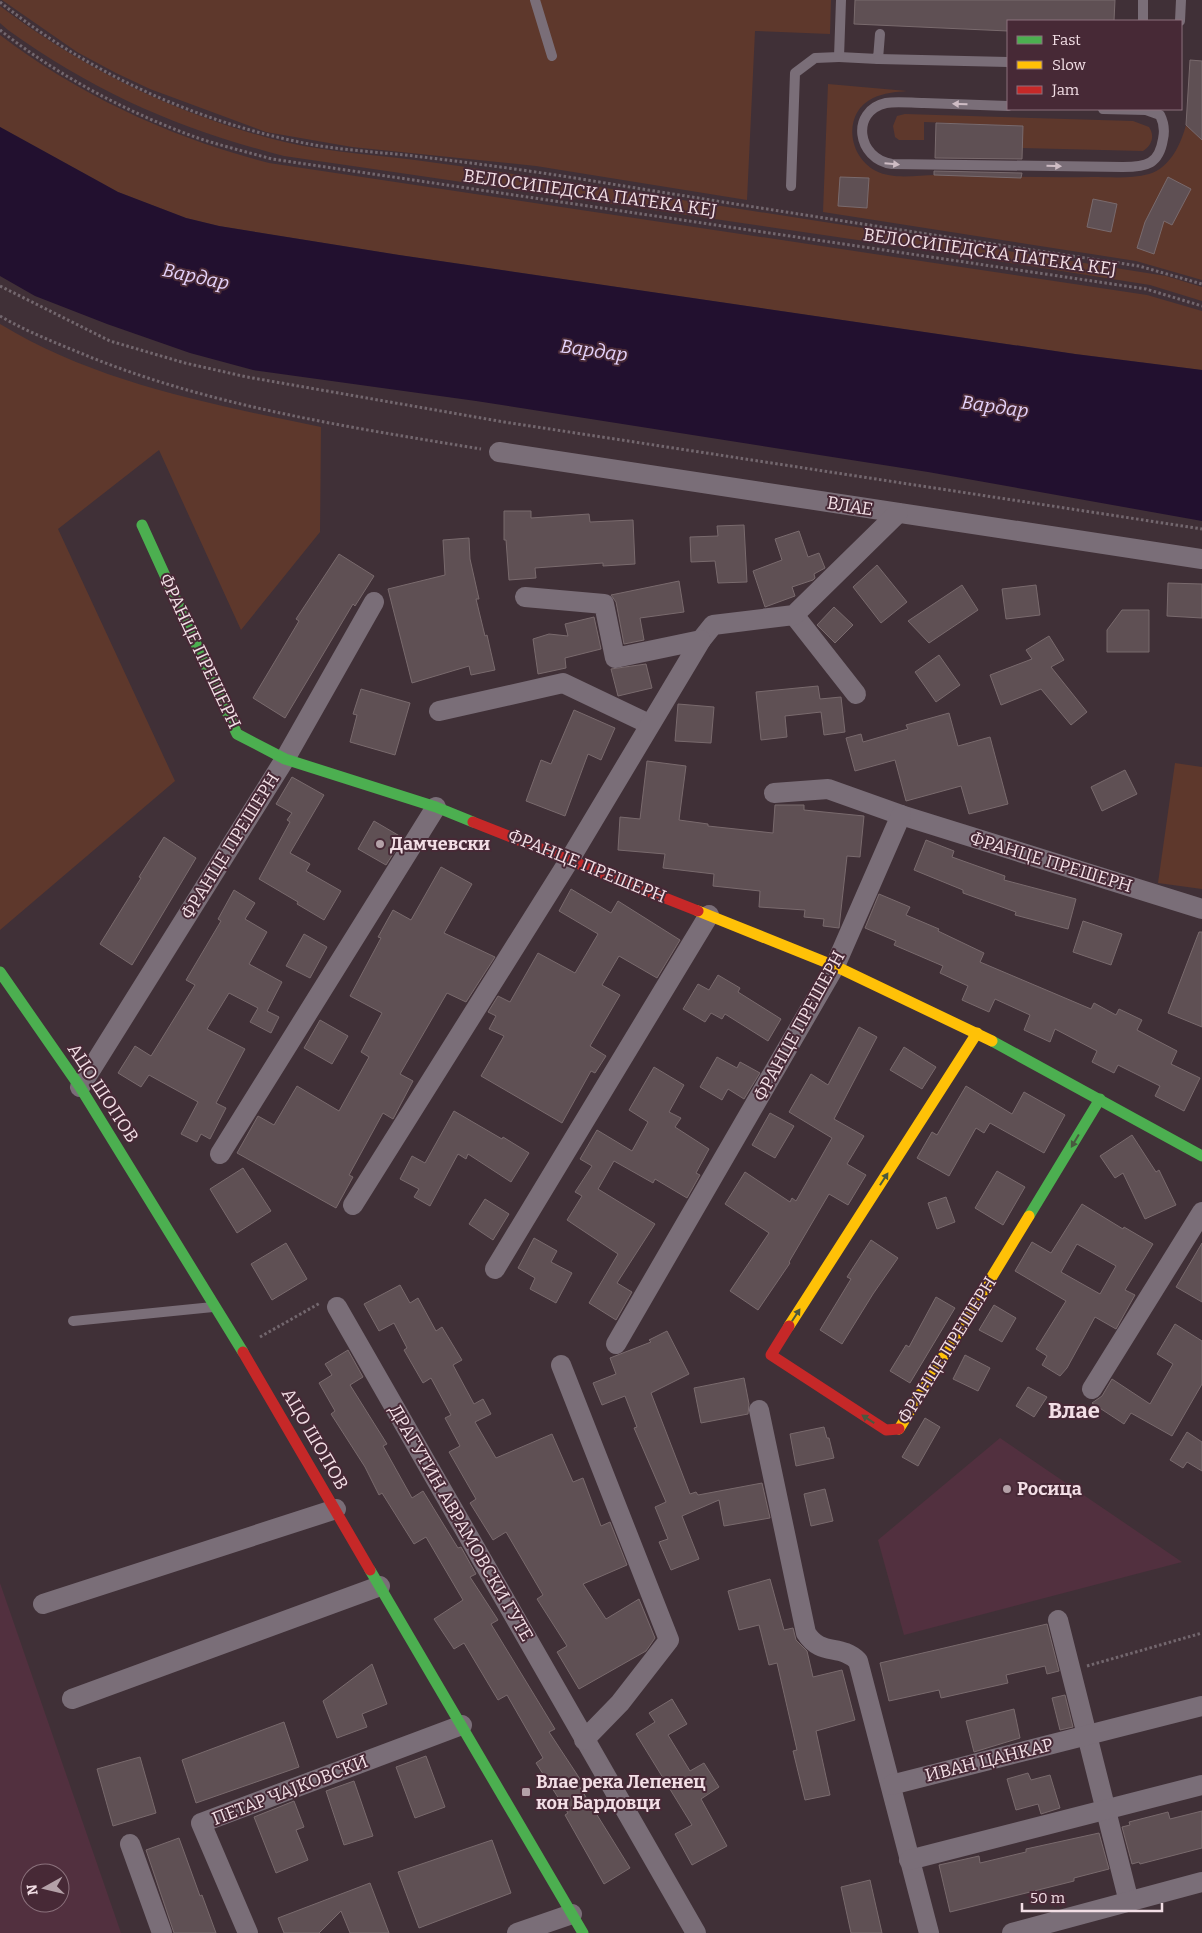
<svg xmlns="http://www.w3.org/2000/svg" width="1202" height="1933" viewBox="0 0 1202 1933" font-family="Bitter,serif">
<style>
.built{fill:#52303f;fill-rule:evenodd}
.green{fill:#5e382c}
.water{fill:#22102f}
.building{fill:#5f5054;stroke:#796a6d;fill-rule:evenodd}
.lines{fill:none;stroke-linecap:round;stroke-linejoin:round}
.path{stroke:#73676e;stroke-width:3;stroke-dasharray:2.5 2.5;stroke-linecap:butt}
.lane{stroke:#7a6e78;stroke-width:10}
.street{stroke:#7a6e78;stroke-width:20}
.fast{stroke:#4caf50;stroke-width:11}
.slow{stroke:#ffc107;stroke-width:11}
.jam{stroke:#c62828;stroke-width:11}
.oneway{fill:#cebcc4}
.oneway2{fill:#49583f}
.poi-dot{fill:#b4a1a8;stroke:#472936;stroke-width:2}
.labels{text-anchor:middle;stroke-width:4;stroke-linejoin:round;paint-order:stroke}
.street-label{font-size:18px;fill:#f2dee5;stroke:#472936}
.poi-label{font-size:18px;font-weight:bold;fill:#f2dee5;stroke:#472936;text-anchor:start}
.water-label{font-size:19px;font-style:italic;fill:#e5d3fb;stroke:#472936}
.district-label{font-size:22px;font-weight:bold;fill:#f2dee5;stroke:#472936}
</style>
<rect width="100%" height="100%" fill="#403037"/>
<!-- built -->
<g class="built">
<path d="M1000 1438 1182 1562 904 1635 878 1540Z"/>
<path d="M0 1583 121 1933H0ZM30 1873H60V1903H30Z"/>
</g>
<!-- green -->
<g class="green">
<path d="M2 0H831L830 34 755 31 747 200 536 166 352 147 266 132 150 89 116 73 77 52Z"/>
<path d="M0 6C81 67 168 110 265 137 314 151 365 154 415 160 495 171 576 183 656 196 826 222 996 249 1166 276L1202 287V301L1150 285 960 255 284 156C179 129 96 93 8 30L0 23Z"/>
<path d="M0 35C80 96 172 138 269 163L1147 295 1202 311V370L1075 354 399 255 219 226 186 218 118 192 0 127Z"/>
<path d="M828 84 907 91C895 92 884 93 873 98 842 113 848 157 876 171 894 180 917 175 936 175 989 176 1040 178 1092 177 1110 177 1131 179 1149 174 1170 168 1181 144 1186 125L1202 140V280L1136 261 823 212Z"/>
<path d="M905 114 1133 121 1149 127C1155 136 1152 145 1143 151L1022 148 1023 126 924 122V140H899L895 137 893 126 897 116Z"/>
<path d="M0 324C97 383 211 404 321 427L320 532 241 630 159 450 58 529 175 781 0 930Z"/>
<path d="M1175 763 1202 767V889L1158 883Z"/>
</g>
<!-- water -->
<path class="water" d="M0 127 118 192 186 218 219 226 399 255 1075 354 1202 370V521L928 472 476 401 253 370 190 353 107 324 35 296 0 276Z"/>
<!-- building -->
<g class="building">
<path d="M855 0H1115L1114 21H1008V31L854 24Z"/>
<path d="M1190 60 1202 61V140L1186 125Z"/>
<path d="M936 123 1023 126 1022 159 935 158Z"/>
<path d="M934 171 1022 173 1021 178 934 175Z"/>
<path d="M840 177 869 178 867 208 838 206Z"/>
<path d="M1168 177 1191 189 1172 225 1164 221 1154 254 1137 248 1145 222Z"/>
<path d="M1093 199 1117 204 1111 232 1087 227Z"/>
<path d="M504 511H531V518L589 514 590 522 633 520 635 564 603 566V563L535 568 536 578 509 580 506 540H504Z"/>
<path d="M744 525 747 582 718 583 715 561 691 562 690 537 718 536 717 526Z"/>
<path d="M799 531 808 557 819 553 825 568 814 574 815 578 813 580 792 587 795 596 765 607 753 571 782 560 775 539Z"/>
<path d="M469 538 470 559 479 599H476L485 636 487 635 495 670 471 675 469 666 412 683 388 589 445 575 443 540Z"/>
<path d="M339 554 374 576 355 606 353 604 285 718 253 698 299 621 296 619Z"/>
<path d="M877 565 907 602 881 623 853 587Z"/>
<path d="M679 581 684 612 640 618 644 640 624 644 616 602 611 595Z"/>
<path d="M1168 583 1202 584V618L1167 616Z"/>
<path d="M962 585 978 610 929 643 908 621Z"/>
<path d="M1036 585 1040 615 1006 619 1002 589Z"/>
<path d="M834 607 853 625 835 643 817 625Z"/>
<path d="M1122 610H1149V652H1107V630Z"/>
<path d="M594 617 601 649 565 658 566 668 538 674 533 639 549 634 568 636 565 624Z"/>
<path d="M1049 636 1064 660 1051 667 1087 712 1071 725 1041 689 1001 705 990 675 1032 659 1026 650Z"/>
<path d="M939 655 960 685 936 702 915 672Z"/>
<path d="M646 664 652 688 618 696 611 669Z"/>
<path d="M818 686 820 699 841 697 845 732 824 735 821 712 785 716 787 737 761 740 756 692Z"/>
<path d="M361 689 410 703 395 755 350 742 357 715 353 714Z"/>
<path d="M678 704 714 707 711 743 675 741Z"/>
<path d="M574 710 615 728 601 760 588 754 565 816 526 801 541 760 551 764Z"/>
<path d="M949 713 958 746 990 737 1008 804 969 814 961 786 906 801 895 760 855 771 846 738 861 734 863 742 908 729 906 725Z"/>
<path d="M647 761 686 766 679 820 708 824V826L773 833 775 805H804V810L864 816 860 857 847 856 839 928 823 926 824 919 804 917 805 910 759 907 760 891 713 886 714 874 663 868 665 854 618 850 620 817 640 819Z"/>
<path d="M1125 770 1137 794 1102 811 1091 787Z"/>
<path d="M292 777 324 795 290 853 310 864 306 871 341 891 324 920 297 904 298 902 259 879 290 822 287 820 292 813 276 804Z"/>
<path d="M374 821 403 838 386 865 358 849Z"/>
<path d="M164 837 196 858 132 965 100 944 141 878 139 877Z"/>
<path d="M926 840 954 851 952 857 1005 876 1004 880 1076 899 1068 929 1015 915 1016 912 963 893V890L914 870Z"/>
<path d="M441 867 472 884 444 933 495 957 466 1002 447 993 400 1074 413 1081 393 1119 383 1113 349 1175 353 1177 336 1208 237 1153 258 1116 274 1125 297 1086 339 1111 369 1057 361 1052 382 1013 350 996 381 938 378 937 393 910 411 920Z"/>
<path d="M571 889 611 913 618 901 680 940 657 978 619 956 602 985 620 995 590 1046 606 1056 595 1073 591 1071 562 1123 481 1076 504 1036 489 1029 496 1016 488 1012 498 996 510 1002 538 953 575 973 598 934 559 911Z"/>
<path d="M234 890 255 903 245 919 267 932 249 964 282 982 267 1011 279 1017 271 1033 250 1022 258 1008 229 993 207 1029 245 1049 216 1103 226 1108 210 1139 201 1134 197 1142 181 1134 198 1102 149 1075 141 1087 118 1073 135 1046 151 1056 195 985 186 980 221 921 218 919Z"/>
<path d="M879 894 910 907 906 915 939 929 938 931 984 953 980 962 1091 1009 1094 1003 1116 1015 1119 1009 1142 1020 1137 1030 1177 1051 1171 1064 1200 1078 1184 1111 1155 1096 1160 1086 1118 1065 1114 1073 1092 1062 1097 1051 1055 1029 1050 1042 1024 1030 1030 1015 995 999 989 1012 962 1000 968 986 940 973 943 966 894 945 896 941 865 928Z"/>
<path d="M1083 921 1122 934 1111 965 1073 952Z"/>
<path d="M1199 932H1202V1027L1168 1013Z"/>
<path d="M304 934 327 947 310 978 286 966Z"/>
<path d="M718 975 740 988 738 992 781 1019 768 1041 725 1014 722 1019 711 1013 705 1022 683 1009 698 984 709 990Z"/>
<path d="M320 1020 348 1036 332 1064 304 1048Z"/>
<path d="M859 1027 877 1037 834 1119 864 1136 847 1164 866 1175 848 1205 829 1194 789 1262 790 1263 758 1310 730 1291 769 1233 725 1204 745 1172 790 1202 792 1198 796 1201 832 1138 789 1112 811 1074 828 1085Z"/>
<path d="M904 1047 936 1067 922 1089 890 1070Z"/>
<path d="M717 1057 737 1068 740 1062 760 1073 744 1099 728 1089 722 1100 700 1087Z"/>
<path d="M654 1067 684 1085 669 1112 681 1118 675 1127 709 1149 696 1173 700 1175 687 1198 655 1179 653 1183 614 1161 598 1189 655 1224 617 1283 632 1292 616 1320 589 1303 618 1254 567 1220 582 1196 575 1192 592 1166 580 1159 597 1130 632 1151 648 1122 629 1110Z"/>
<path d="M966 1086 1012 1114 1024 1092 1065 1115 1044 1153 990 1123 984 1133 976 1128 949 1176 917 1158 932 1132 937 1135Z"/>
<path d="M454 1111 502 1139 503 1137 529 1153 511 1182 468 1154 466 1159 458 1154 430 1206 414 1197 419 1189 400 1179 412 1156 425 1163Z"/>
<path d="M770 1113 794 1126 775 1158 752 1145Z"/>
<path d="M1132 1135 1156 1172 1159 1170 1176 1205 1145 1219 1123 1173 1115 1178 1100 1156Z"/>
<path d="M243 1168 271 1211 237 1233 210 1189Z"/>
<path d="M997 1171 1025 1187 1003 1225 975 1208Z"/>
<path d="M946 1197 955 1222 937 1229 928 1203Z"/>
<path d="M485 1199 509 1214 493 1240 469 1224Z"/>
<path d="M1082 1204 1123 1229 1124 1227 1153 1244 1125 1290 1135 1295 1116 1329 1095 1317 1067 1368 1060 1376 1042 1365 1047 1356 1036 1349 1066 1301 1015 1271 1032 1242 1051 1253ZM1077 1244 1116 1266 1100 1294 1061 1272Z"/>
<path d="M534 1238 557 1251 551 1262 572 1273 556 1303 530 1289 535 1278 518 1268Z"/>
<path d="M871 1240 898 1258 873 1294 842 1344 820 1330 851 1279 847 1277Z"/>
<path d="M286 1243 307 1279 272 1300 251 1264Z"/>
<path d="M1202 1243V1302L1176 1287Z"/>
<path d="M400 1285 410 1303 418 1298 436 1331 442 1327 462 1360 453 1365 474 1404 483 1399 491 1414 475 1422 496 1458 552 1434 573 1482 583 1478 601 1526 610 1522 627 1565 583 1584 606 1619 639 1599 655 1638 646 1651 579 1689 557 1652 567 1646 537 1599 543 1595 506 1532 493 1540 470 1503 476 1499 449 1452 460 1446 445 1418 451 1415 431 1378 423 1383 404 1350 407 1348 394 1323 379 1331 364 1304Z"/>
<path d="M936 1297 955 1308 910 1383 890 1371 906 1345 909 1347Z"/>
<path d="M994 1305 1016 1318 1002 1342 979 1330Z"/>
<path d="M1175 1324 1202 1341V1384L1172 1436 1131 1413 1124 1424 1092 1403 1102 1396 1112 1379 1150 1404 1173 1364 1157 1354Z"/>
<path d="M667 1331 689 1374 651 1393 690 1494 696 1492 698 1495 762 1483 770 1518 724 1526 719 1500 682 1516 699 1559 671 1570 659 1542 668 1539 655 1507 666 1502 634 1428 637 1427 625 1396 602 1405 593 1383 616 1374 610 1358 651 1342 649 1340Z"/>
<path d="M348 1350 363 1377 350 1385 387 1444 383 1446 412 1498 423 1491 458 1548 461 1547 476 1574 470 1577 498 1620 491 1624 555 1729 549 1732 580 1779 576 1781 630 1868 604 1884 565 1815 568 1813 536 1763 543 1758 507 1695 498 1700 464 1643 454 1649 434 1619 463 1600 426 1537 414 1544 382 1493 379 1495 365 1467 331 1414 335 1411 319 1383 332 1375 325 1364Z"/>
<path d="M965 1355 990 1368 978 1391 953 1379Z"/>
<path d="M744 1378 749 1404 748 1414 701 1423 694 1388Z"/>
<path d="M1028 1387 1047 1397 1034 1417 1016 1406Z"/>
<path d="M925 1418 940 1427 918 1466 902 1457Z"/>
<path d="M824 1427 827 1438H829L834 1458 796 1466 790 1434Z"/>
<path d="M1187 1432 1202 1442V1471L1187 1462 1183 1468 1170 1460Z"/>
<path d="M825 1489 833 1521 811 1526 804 1494Z"/>
<path d="M770 1579 784 1630 793 1628 796 1640 807 1651 813 1677 842 1670 855 1720 816 1731 830 1795 805 1800 793 1751 797 1750 777 1663 769 1665 759 1625 739 1630 728 1591Z"/>
<path d="M1047 1624 1059 1671 1047 1674 1045 1666 1006 1675 1008 1683 941 1698 939 1690 889 1701 880 1663Z"/>
<path d="M372 1664 387 1704 362 1714 367 1727 337 1738 323 1701Z"/>
<path d="M1065 1695 1073 1727 1060 1730 1052 1698Z"/>
<path d="M672 1699 687 1724 668 1735 690 1771 704 1763 719 1787 701 1799 727 1846 692 1865 675 1834 692 1825 636 1734 655 1722 649 1713Z"/>
<path d="M1014 1709 1020 1738 974 1752 966 1721Z"/>
<path d="M284 1722 299 1767 196 1803 182 1760Z"/>
<path d="M426 1756 445 1807 415 1818 396 1767Z"/>
<path d="M140 1757 156 1813 113 1826 97 1769Z"/>
<path d="M1028 1773 1031 1780 1050 1775 1060 1808 1041 1814 1038 1804 1016 1810 1007 1779Z"/>
<path d="M354 1781 373 1836 344 1845 326 1791Z"/>
<path d="M294 1801 304 1827 296 1830 308 1860 276 1873 254 1817Z"/>
<path d="M1202 1811V1848L1140 1864 1139 1862 1132 1864 1122 1827 1130 1825 1129 1822 1168 1812 1170 1819Z"/>
<path d="M1099 1833 1109 1869 1074 1878V1881L950 1912 939 1865 979 1856 980 1863 1026 1852V1849Z"/>
<path d="M179 1838 200 1896 202 1895 216 1933H174L146 1850Z"/>
<path d="M492 1840 511 1893 419 1928 398 1872Z"/>
<path d="M870 1880 882 1933H851L841 1887Z"/>
<path d="M370 1883 389 1933H350L341 1911 319 1933H284L278 1918Z"/>
</g>
<g class="lines">
<!-- path -->
<g class="path">
<path d="M0 2C87 72 194 121 304 143 343 151 383 152 422 157 473 163 524 170 575 178 763 209 951 238 1139 266L1202 284"/>
<path d="M0 30C58 76 128 113 198 138 222 146 247 152 272 159L1146 289 1202 306"/>
<path d="M0 286 110 341 185 363 247 377 504 422 1202 529"/>
<path d="M0 316C29 333 59 344 90 357 215 407 348 427 481 449"/>
<path d="M260 1337 320 1303"/>
<path d="M1087 1666 1202 1633"/>
</g>
<!-- lane -->
<g class="lane">
<path d="M535 0 552 56"/>
<path d="M1143 21V0"/>
<path d="M1180 21 1181 0"/>
<path d="M839 57 878 59 880 34"/>
<path d="M878 59 1008 62"/>
<path d="M1008 106C980 105 952 104 924 103 912 103 897 101 886 103 850 111 857 159 892 164L1123 167C1147 167 1159 164 1163 139 1165 130 1164 123 1160 115L1146 110 1103 109"/>
<path d="M791 186 795 73 815 58 839 57 841 0"/>
<path d="M73 1321 213 1307"/>
</g>
<!-- street -->
<g class="street">
<path d="M499 452 1202 559"/>
<path d="M794 615 856 694"/>
<path d="M701 640 713 625 794 615 898 513"/>
<path d="M439 711 563 683 649 724"/>
<path d="M774 793 828 789 901 815 1202 909"/>
<path d="M80 1087 285 759 374 602"/>
<path d="M220 1154 436 807"/>
<path d="M353 1205 570 859 701 640 615 658 604 604 525 597"/>
<path d="M495 1269 709 915"/>
<path d="M337 1307 696 1933"/>
<path d="M616 1344 835 966 901 815"/>
<path d="M561 1365 669 1640 620 1703 584 1740"/>
<path d="M1092 1389 1202 1212"/>
<path d="M759 1410 806 1633C821 1657 840 1643 858 1661L929 1933"/>
<path d="M43 1604 336 1509"/>
<path d="M1058 1620 1129 1902"/>
<path d="M72 1699 380 1586"/>
<path d="M891 1785 1202 1706"/>
<path d="M130 1844 162 1933"/>
<path d="M909 1860 1202 1785"/>
<path d="M248 1933 201 1823 462 1725"/>
<path d="M517 1933 572 1914"/>
<path d="M1012 1933 1202 1882"/>
</g>
<!-- fast -->
<g class="fast">
<path d="M142 525 237 734 285 759 436 807 473 822"/>
<path d="M0 972 80 1087 243 1352"/>
<path d="M992 1041 1202 1156"/>
<path d="M1029 1216 1100 1099"/>
<path d="M370 1570 583 1933"/>
</g>
<!-- slow -->
<g class="slow">
<path d="M698 911 835 966 992 1041"/>
<path d="M789 1326 977 1033"/>
<path d="M899 1429 1029 1216"/>
</g>
<!-- jam -->
<g class="jam">
<path d="M473 822 698 911"/>
<path d="M789 1326 771 1355 886 1430 899 1429"/>
<path d="M243 1352 370 1570"/>
</g>
</g>
<!-- one-way arrows -->
<defs><path id="oneway-solid" d="M-6-.8H1V-3.2L6.5 0L1 3.2V.8H-6Z" transform="scale(1.25)"/></defs>
<g class="oneway">
<use href="#oneway-solid" transform="translate(960 104) rotate(-178)"/>
<use href="#oneway-solid" transform="translate(892 164) rotate(5)"/>
<use href="#oneway-solid" transform="translate(1054 166) rotate(1)"/>
</g>
<g class="oneway2">
<use href="#oneway-solid" transform="translate(1075 1141) rotate(121)"/>
<use href="#oneway-solid" transform="translate(884 1179) rotate(-57)"/>
<use href="#oneway-solid" transform="translate(796 1315) rotate(-57)"/>
<use href="#oneway-solid" transform="translate(868 1419) rotate(-147)"/>
</g>
<!-- markers -->
<g class="poi-dot">
<circle cx="380" cy="844" r="5"/>
<circle cx="1007" cy="1489" r="5"/>
<rect x="521" y="1787" width="10" height="10" rx="2.5"/>
</g>
<g class="labels">
<!-- street labels -->
<g class="street-label">
<text transform="translate(590 193) rotate(8)" y="6">ВЕЛОСИПЕДСКА ПАТЕКА КЕЈ</text>
<text transform="translate(990 252) rotate(8)" y="6">ВЕЛОСИПЕДСКА ПАТЕКА КЕЈ</text>
<text transform="translate(850 506) rotate(9)" y="6">ВЛАЕ</text>
<text transform="translate(200 651) rotate(65)" y="6">ФРАНЦE ПРЕШЕРН</text>
<text transform="translate(230 846) rotate(-58)" y="6">ФРАНЦЕ ПРЕШЕРН</text>
<text transform="translate(1051 862) rotate(17)" y="6">ФРАНЦE ПРЕШЕРН</text>
<text transform="translate(587 866) rotate(22)" y="6">ФРАНЦE ПРЕШЕРН</text>
<text transform="translate(799 1026) rotate(-61)" y="6">ФРАНЦЕ ПРЕШЕРН</text>
<text transform="translate(103 1093) rotate(57)" y="6">АЦО ШОПОВ</text>
<text transform="translate(947 1350) rotate(-58)" y="6">ФРАНЦE ПРЕШЕРН</text>
<text transform="translate(315 1439) rotate(60)" y="6">АЦО ШОПОВ</text>
<text transform="translate(461 1523) rotate(60)" y="6">ДРАГУТИН АВРАМОВСКИ ГУТЕ</text>
<text transform="translate(989 1760) rotate(-14)" y="6">ИВАН ЦАНКАР</text>
<text transform="translate(290 1790) rotate(-21)" y="6">ПЕТАР ЧАЈКОВСКИ</text>
</g>
<!-- poi labels -->
<g class="poi-label">
<text x="390" y="850">Дамчевски</text>
<text x="1017" y="1495">Росица</text>
<text x="536" y="1788">Влае река Лепенец<tspan x="536" dy="21">кон Бардовци</tspan></text>
</g>
<!-- water labels -->
<g class="water-label">
<text transform="translate(196 276) rotate(12)" y="7">Вардар</text>
<text transform="translate(594 350) rotate(8)" y="7">Вардар</text>
<text transform="translate(995 406) rotate(8)" y="7">Вардар</text>
</g>
<!-- district labels -->
<g class="district-label">
<text x="1074" y="1418">Влае</text>
</g>
</g>
<!-- legend -->
<rect x="1007" y="20" width="175" height="90" fill="#472936" stroke="#8b717c"/>
<rect x="1017" y="36" width="25" height="8" fill="#4caf50" stroke="#8b717c"/>
<text x="1052" y="45" font-size="15" fill="#f2dee5">Fast</text>
<rect x="1017" y="61" width="25" height="8" fill="#ffc107" stroke="#8b717c"/>
<text x="1052" y="70" font-size="15" fill="#f2dee5">Slow</text>
<rect x="1017" y="86" width="25" height="8" fill="#c62828" stroke="#8b717c"/>
<text x="1052" y="95" font-size="15" fill="#f2dee5">Jam</text>
<!-- north arrow -->
<g transform="translate(45 1888) rotate(262)"><circle r="24" fill="#472936" stroke="#8b717c"/>
<path d="M0-4L9 19L0 12L-9 19Z" fill="#b4a1a8"/>
<text y="-8" font-size="14" font-weight="bold" text-anchor="middle" fill="#f2dee5">N</text>
</g>
<!-- scale -->
<path d="M1022 1903v8h140v-8" fill="none" stroke="#f2dee5" stroke-width="2.5"/>
<text x="1030" y="1903" font-size="15" fill="#f2dee5" stroke="#472936" stroke-width="4" paint-order="stroke">50 m</text>
</svg>
